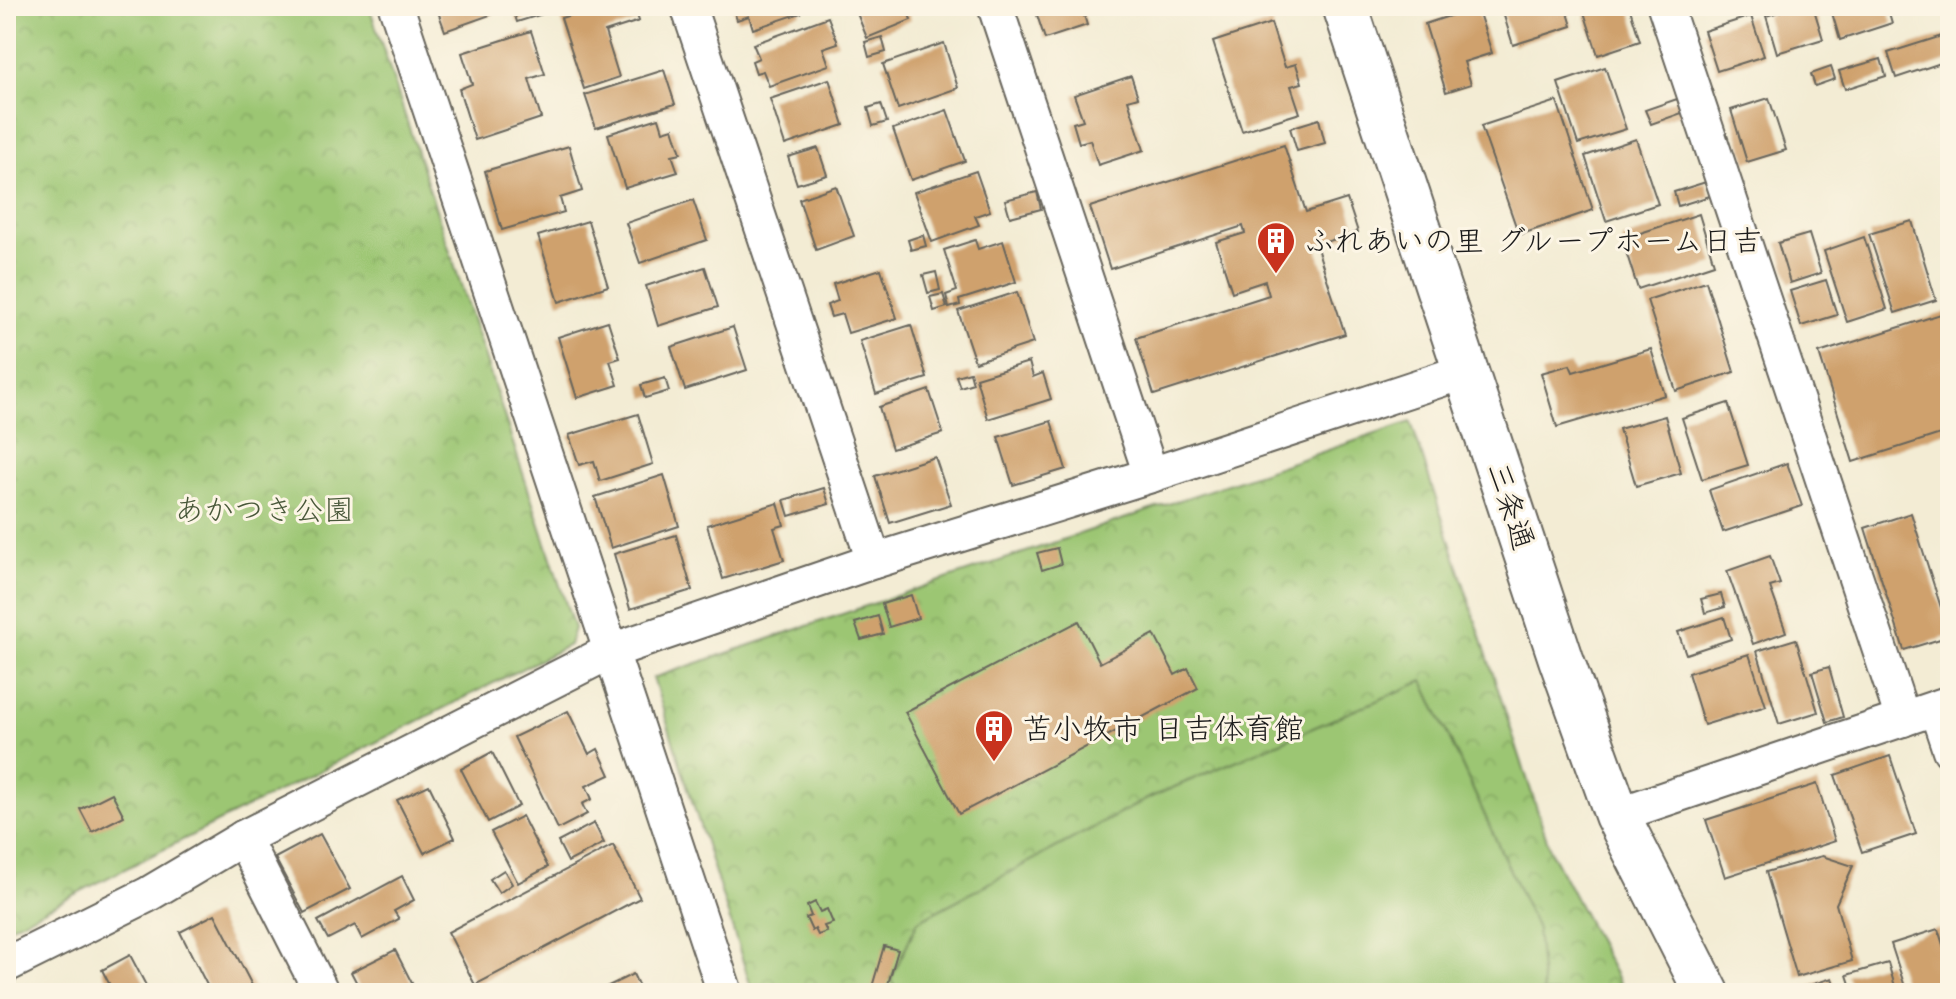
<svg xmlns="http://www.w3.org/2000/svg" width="1956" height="999" viewBox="0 0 1956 999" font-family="'Architects Daughter','Klee One',sans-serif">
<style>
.park{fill:url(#park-crowns);stroke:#5c7148;stroke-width:2}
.pitch{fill:#9cc673;stroke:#5c7148;stroke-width:2}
.building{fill:#cfa16d}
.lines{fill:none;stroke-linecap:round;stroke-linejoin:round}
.street-casing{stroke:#67655c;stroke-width:38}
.secondary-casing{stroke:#67655c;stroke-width:48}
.street{stroke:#fff;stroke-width:34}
.secondary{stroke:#fff;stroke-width:44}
.labels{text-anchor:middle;stroke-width:6;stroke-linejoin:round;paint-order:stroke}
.poi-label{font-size:30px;fill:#1c1c1c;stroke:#fcf5e5;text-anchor:start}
.street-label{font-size:30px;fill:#1c1c1c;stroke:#fcf5e5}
.park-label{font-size:30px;fill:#49583a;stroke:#fcf5e5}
</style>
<defs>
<pattern id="park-crowns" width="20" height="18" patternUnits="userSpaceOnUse" patternTransform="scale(2)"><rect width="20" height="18" fill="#9cc673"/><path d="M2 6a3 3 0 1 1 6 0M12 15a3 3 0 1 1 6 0" fill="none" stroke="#86aa63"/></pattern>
</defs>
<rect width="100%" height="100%" fill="#fcf5e5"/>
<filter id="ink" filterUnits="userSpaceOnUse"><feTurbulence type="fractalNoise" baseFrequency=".0125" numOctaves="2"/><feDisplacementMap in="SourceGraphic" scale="16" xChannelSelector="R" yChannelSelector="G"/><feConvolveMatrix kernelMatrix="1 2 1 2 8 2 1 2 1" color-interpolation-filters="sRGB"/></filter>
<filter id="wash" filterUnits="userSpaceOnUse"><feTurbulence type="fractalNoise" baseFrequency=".006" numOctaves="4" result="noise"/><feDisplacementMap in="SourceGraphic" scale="32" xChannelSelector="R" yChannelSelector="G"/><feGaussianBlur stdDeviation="1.8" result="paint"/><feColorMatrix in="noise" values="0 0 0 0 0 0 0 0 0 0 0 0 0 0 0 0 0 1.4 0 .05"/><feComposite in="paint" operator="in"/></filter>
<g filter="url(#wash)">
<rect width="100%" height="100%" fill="#f3ecd4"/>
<!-- park -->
<g class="park">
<path d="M6 6H369L574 628 569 645 6 929Z"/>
<path d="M1411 422 1551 852 1625 993H753L653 678Z"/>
</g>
<!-- pitch -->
<path class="pitch" d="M1423 681 1537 929 1543 993H898L891 979 918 921 1151 797Z"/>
<g id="blocks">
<!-- building -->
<g class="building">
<path d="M436 6H490L493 14 445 31Z"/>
<path d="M512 6H565V7L517 22Z"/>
<path d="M600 6H634L639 21 605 32 619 77 584 89 561 18Z"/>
<path d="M732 6H798L801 13 753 29 749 16 737 20Z"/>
<path d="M854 6H906L911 20 867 38Z"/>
<path d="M1034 6H1081L1087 25 1045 39Z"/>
<path d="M1501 6H1566L1572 26 1513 45Z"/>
<path d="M1582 6H1629L1640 41 1598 55Z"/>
<path d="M1798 6H1813L1823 39 1777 53 1766 16Z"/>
<path d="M1830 6H1887L1892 23 1840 40Z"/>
<path d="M1477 7 1492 53 1464 62 1471 84 1446 92 1425 24Z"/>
<path d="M1751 16 1764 56 1717 71 1704 31Z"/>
<path d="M828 17 838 43 823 48 829 65 769 86 763 71 756 73 752 61 759 58 753 44Z"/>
<path d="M1271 23 1285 67 1296 64 1302 83 1291 86 1300 113 1242 131 1213 42Z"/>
<path d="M531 31 545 74 529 79 541 118 475 140 459 89 472 84 462 53Z"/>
<path d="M1948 34 1950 60 1896 78 1888 53Z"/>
<path d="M882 37 886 52 869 57 865 42Z"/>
<path d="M944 43 958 88 898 109 883 64Z"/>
<path d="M1881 59 1886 76 1845 89 1839 71Z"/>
<path d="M1605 67 1626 129 1578 144 1558 83Z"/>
<path d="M1831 67 1835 79 1815 86 1811 74Z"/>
<path d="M664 70 675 104 596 128 585 95Z"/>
<path d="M1131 76 1138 97 1128 100 1144 150 1098 165 1090 140 1079 143 1073 123 1083 120 1074 95Z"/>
<path d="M829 79 844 125 785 145 770 99Z"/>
<path d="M1769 98 1786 150 1747 162 1731 110Z"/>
<path d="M1677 99 1682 113 1651 124 1645 110Z"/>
<path d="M1557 101 1593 210 1519 235 1481 126Z"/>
<path d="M881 104 887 122 873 126 868 108Z"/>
<path d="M947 110 965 161 911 180 893 129Z"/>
<path d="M659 118 663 131 673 128 681 153 672 155 678 172 625 188 608 134Z"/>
<path d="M1319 119 1325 143 1297 151 1290 128Z"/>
<path d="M1636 139 1658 204 1606 221 1585 156Z"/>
<path d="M1284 145 1306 212 1347 199 1358 232 1316 245 1345 334 1154 395 1136 338 1269 295 1265 281 1232 292 1216 242 1245 233 1243 226 1110 269 1090 207Z"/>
<path d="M569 146 582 191 560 198 564 212 502 230 485 171Z"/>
<path d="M818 148 827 175 797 184 788 157Z"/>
<path d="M976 171 990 211 975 216 979 225 932 242 914 192Z"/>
<path d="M1706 182 1710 196 1678 206 1674 192Z"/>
<path d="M836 186 854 236 816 250 799 199Z"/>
<path d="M1037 192 1041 209 1010 217 1005 200Z"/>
<path d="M693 200 707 240 640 263 626 223Z"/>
<path d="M1699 214 1714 264 1638 289 1622 239Z"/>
<path d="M588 221 608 286 559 302 538 236Z"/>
<path d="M1912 221 1936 300 1895 313 1869 234Z"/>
<path d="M1809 234 1821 273 1790 283 1778 243Z"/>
<path d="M923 235 926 246 911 250 908 240Z"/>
<path d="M1864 237 1887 309 1847 322 1824 251Z"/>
<path d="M975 240 978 249 1003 241 1016 282 959 300 960 305 949 308 946 295 957 291 944 250Z"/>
<path d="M705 267 718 307 658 326 646 286Z"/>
<path d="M881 269 897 318 848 333 842 314 831 317 827 305 838 301 833 284Z"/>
<path d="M936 272 940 290 928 293 923 275Z"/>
<path d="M1826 280 1837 315 1801 326 1790 291Z"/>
<path d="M1706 281 1734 372 1676 391 1647 300Z"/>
<path d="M1017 292 1033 343 975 362 958 311Z"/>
<path d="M943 294 947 307 934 311 930 297Z"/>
<path d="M1950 311V431L1853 462 1819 353Z"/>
<path d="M608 321 620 358 610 361 618 385 577 398 558 337Z"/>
<path d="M911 325 927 378 876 394 860 341Z"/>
<path d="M733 327 747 370 685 390 671 347Z"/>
<path d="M1651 349 1665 395 1557 427 1541 373 1570 365 1573 372Z"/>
<path d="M1029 362 1033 377 1043 373 1051 399 988 419 976 378Z"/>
<path d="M970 372 973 383 960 387 956 376Z"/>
<path d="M665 378 669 391 645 398 641 385Z"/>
<path d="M929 390 943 433 892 449 879 407Z"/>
<path d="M1728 403 1748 465 1702 479 1682 418Z"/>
<path d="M638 414 653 464 600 481 594 461 579 465 569 435Z"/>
<path d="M1665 416 1681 473 1636 486 1619 429Z"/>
<path d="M1051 421 1066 469 1013 485 998 437Z"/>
<path d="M935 457 951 504 890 523 875 476Z"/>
<path d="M1787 463 1802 506 1723 532 1709 490Z"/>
<path d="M664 475 679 526 611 548 595 497Z"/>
<path d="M824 488 829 504 789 516 784 500Z"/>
<path d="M778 503 784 525 774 528 784 560 723 579 707 525Z"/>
<path d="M1911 513 1950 636 1904 650 1865 528Z"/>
<path d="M676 535 692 590 630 609 614 554Z"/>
<path d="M1057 548 1061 564 1042 570 1037 553Z"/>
<path d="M1770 556 1780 584 1770 587 1786 632 1753 644 1727 571Z"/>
<path d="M1721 594 1725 607 1705 613 1701 599Z"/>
<path d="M911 595 918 618 889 627 882 604Z"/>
<path d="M878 616 883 634 861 640 855 623Z"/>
<path d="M1724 617 1731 639 1686 654 1678 632Z"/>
<path d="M1079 621 1100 663 1154 634 1175 675 1188 668 1198 688 959 814 905 712Z"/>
<path d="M1796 639 1818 712 1779 724 1757 651Z"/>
<path d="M1749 654 1766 706 1704 725 1688 673Z"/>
<path d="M1829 667 1843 717 1827 722 1812 672Z"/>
<path d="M568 711 589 754 598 749 610 775 586 786 592 799 582 804 587 814 558 829 514 737Z"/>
<path d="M492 752 519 806 488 822 461 769Z"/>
<path d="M1890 756 1916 834 1862 852 1835 775Z"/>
<path d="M1817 784 1835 841 1725 877 1706 820Z"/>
<path d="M429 785 455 838 424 853 397 800Z"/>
<path d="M112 793 124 816 92 832 80 809Z"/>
<path d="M522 816 548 867 518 883 491 832Z"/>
<path d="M594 823 604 843 568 862 558 842Z"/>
<path d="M320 834 350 889 304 913 275 858Z"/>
<path d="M613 845 640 898 475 985 448 932Z"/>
<path d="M1822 856 1853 866 1836 904 1852 961 1797 977 1766 872Z"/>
<path d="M504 870 512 884 499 893 490 879Z"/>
<path d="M402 876 414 900 394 911 399 919 362 939 355 925 328 939 318 921Z"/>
<path d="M815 902 820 912 827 909 833 923 824 926 827 932 818 935 815 929 812 931 806 918 811 916 807 906Z"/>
<path d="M215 914 256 993H211L180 932Z"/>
<path d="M1938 929 1950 967V993H1907L1891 944Z"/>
<path d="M884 946 898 950 886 991 872 987Z"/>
<path d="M395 950 417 993H362L351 972Z"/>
<path d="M130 955 150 993H114L102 970Z"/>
<path d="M1888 963 1897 993H1853L1847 975Z"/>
<path d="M633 974 642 993H594Z"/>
<path d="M1832 978 1837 993H1789V992Z"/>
</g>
</g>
</g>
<g filter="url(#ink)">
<use href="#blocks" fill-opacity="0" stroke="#67655c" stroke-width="2"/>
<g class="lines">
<!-- street casing -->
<g class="street-casing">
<g id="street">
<path d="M396 6 725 993"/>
<path d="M688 6 874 561"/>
<path d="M995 6 1151 475"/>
<path d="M1665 6 1903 719"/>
<path d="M1936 708 1950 750"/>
<path d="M1617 815 1950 703"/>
<path d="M243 838 322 993"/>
<path d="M6 965 147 895 243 838 611 651 874 561 1151 475 1466 371"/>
</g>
</g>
<!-- secondary casing -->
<g class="secondary-casing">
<path id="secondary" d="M1345 6 1561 659 1617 815 1707 993"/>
</g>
<!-- street -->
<use href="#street" class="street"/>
<!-- secondary -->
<use href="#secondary" class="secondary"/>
</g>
</g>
<!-- icons -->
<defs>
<g id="building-pin" transform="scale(2)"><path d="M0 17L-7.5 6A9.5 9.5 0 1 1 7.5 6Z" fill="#c8321e" stroke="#fcf5e5"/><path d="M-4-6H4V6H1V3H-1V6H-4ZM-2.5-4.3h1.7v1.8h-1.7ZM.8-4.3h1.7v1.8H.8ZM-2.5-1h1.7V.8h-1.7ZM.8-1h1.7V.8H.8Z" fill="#fff"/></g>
</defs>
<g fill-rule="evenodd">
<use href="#building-pin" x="1276" y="241"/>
<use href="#building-pin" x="994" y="729"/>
</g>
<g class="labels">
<!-- poi labels -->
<g class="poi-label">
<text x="1304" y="251">ふれあいの里 グループホーム日吉</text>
<text x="1022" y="739">苫小牧市 日吉体育館</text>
</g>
<!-- street labels -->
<g class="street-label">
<text transform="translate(1511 506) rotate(72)" y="10">三条通</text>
</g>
<!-- park labels -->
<g class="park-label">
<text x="264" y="520">あかつき公園</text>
</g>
</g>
<!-- margin -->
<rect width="1956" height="999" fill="none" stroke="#fcf5e5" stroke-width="32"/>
</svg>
